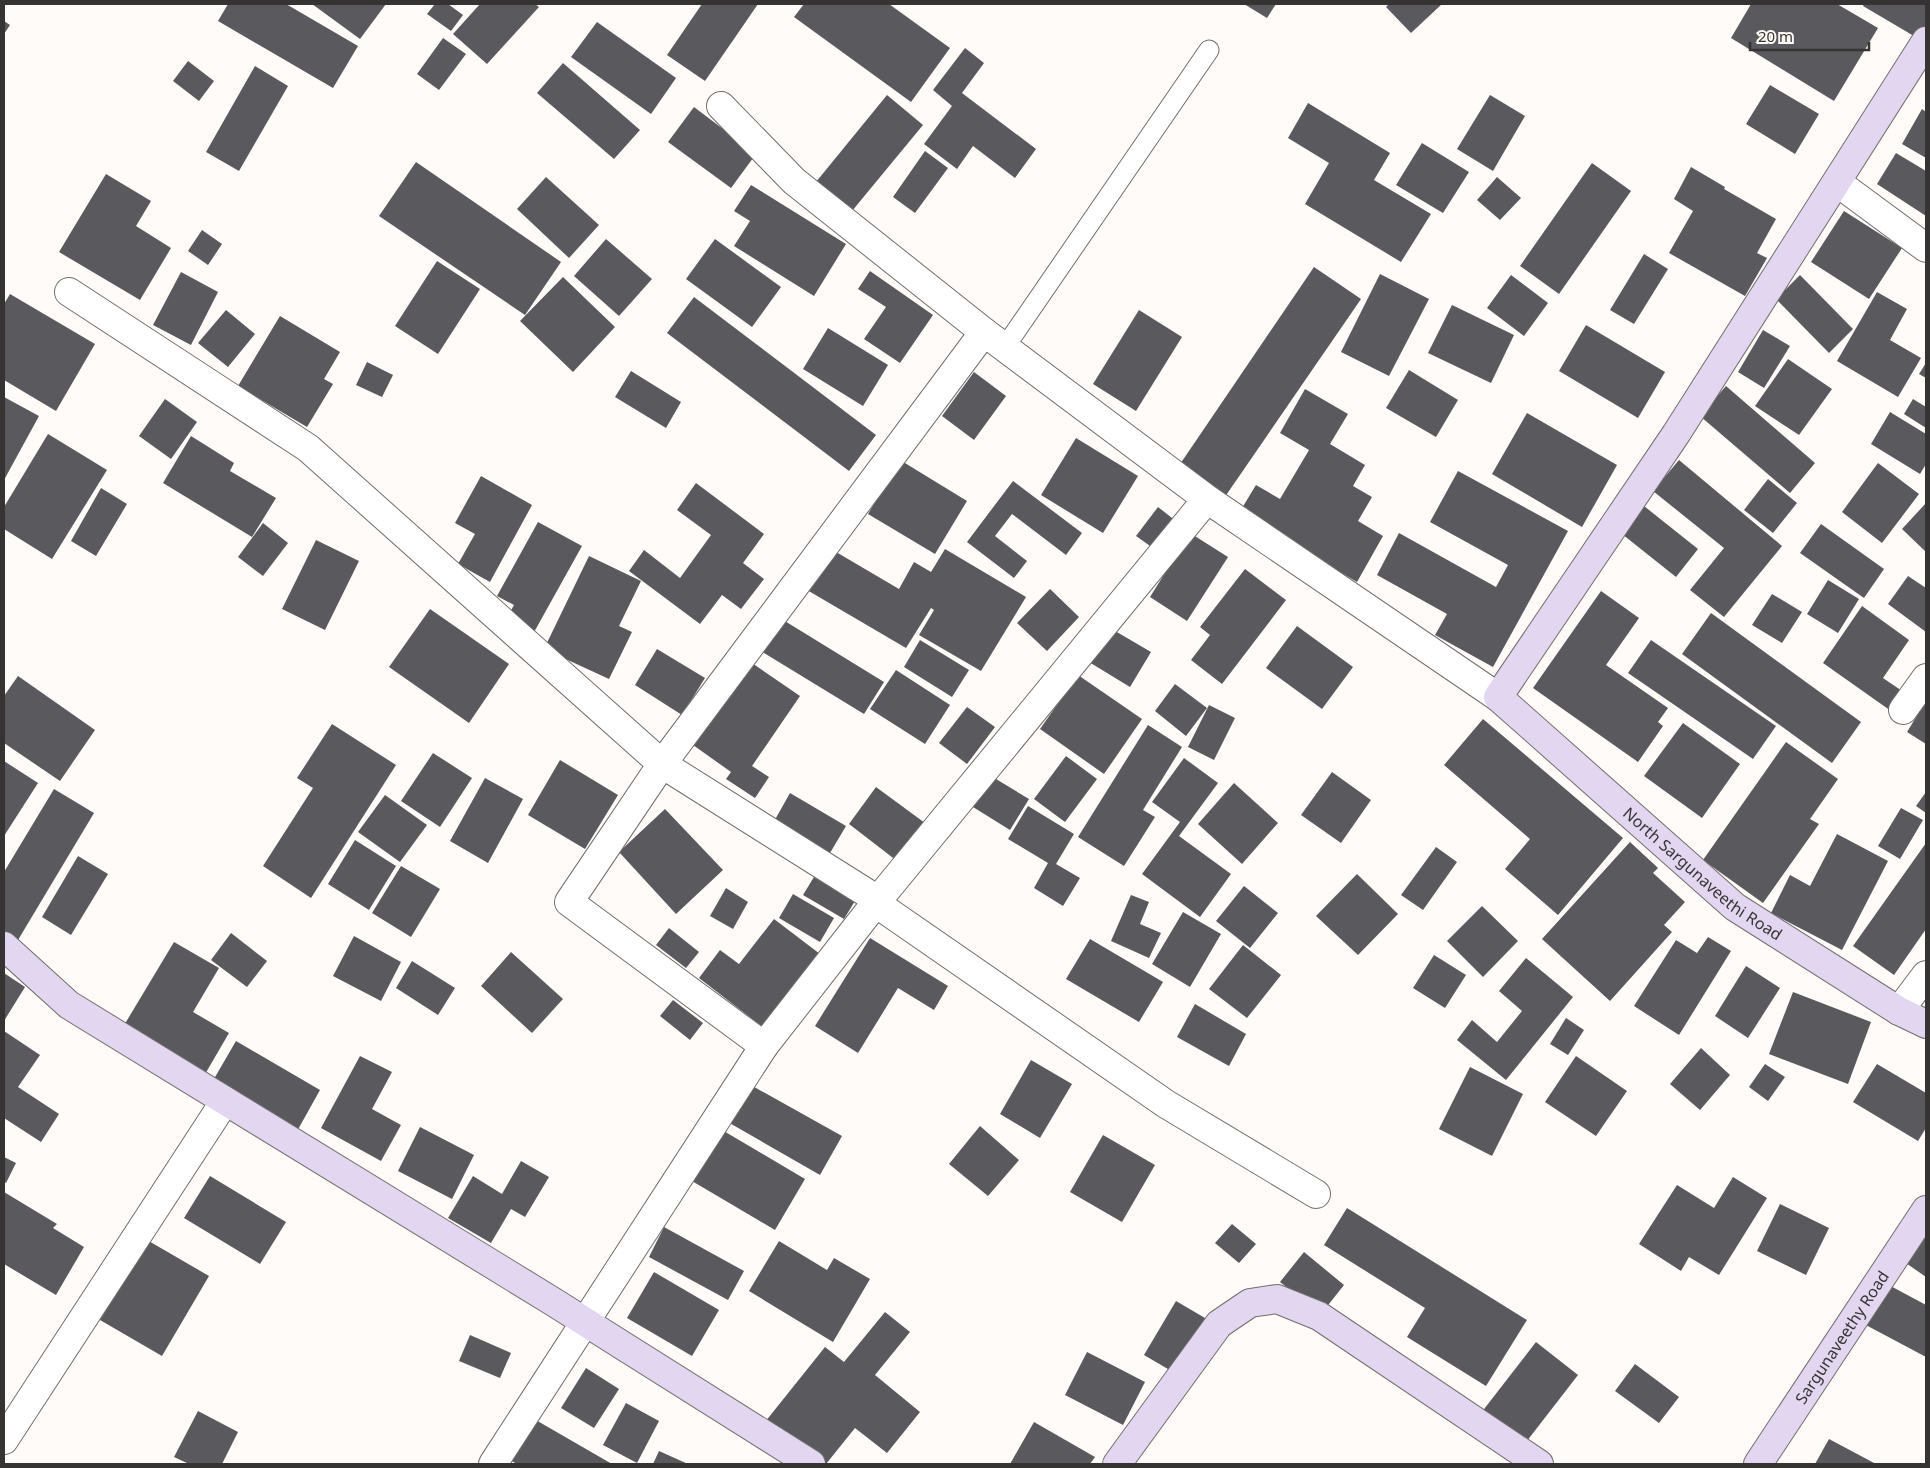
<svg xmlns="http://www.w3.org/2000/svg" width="1930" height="1468" viewBox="0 0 1930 1468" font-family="'Noto Sans',sans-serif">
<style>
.building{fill:#59595e}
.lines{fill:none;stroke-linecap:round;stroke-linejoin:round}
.lane-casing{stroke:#726e6b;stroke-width:21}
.street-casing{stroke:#726e6b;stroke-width:30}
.secondary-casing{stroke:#726e6b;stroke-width:30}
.lane{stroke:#fff;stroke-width:19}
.street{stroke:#fff;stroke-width:28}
.secondary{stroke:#e2d6f1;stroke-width:28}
.labels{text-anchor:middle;stroke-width:5;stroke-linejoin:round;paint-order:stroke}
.street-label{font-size:16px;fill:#353432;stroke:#fffbf8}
</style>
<rect width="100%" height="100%" fill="#fffbf8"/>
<!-- building -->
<g class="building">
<path d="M228 4H286L358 46 333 88 218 21Z"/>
<path d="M312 4H386L360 39Z"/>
<path d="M435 4H448L463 15 451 31 427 14Z"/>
<path d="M480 4H535L539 7 487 64 453 34Z"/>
<path d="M702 4H758L705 81 667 55Z"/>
<path d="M804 4H889L950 48 911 102 794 17Z"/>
<path d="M1244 4H1276L1267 18Z"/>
<path d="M1389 4H1442L1411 33 1386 7Z"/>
<path d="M1751 4H1837L1878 28 1834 101 1731 38Z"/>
<path d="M1864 4H1926V26L1919 39 1863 6Z"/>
<path d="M4 21 10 25 4 34Z"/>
<path d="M597 22 676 78 651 114 571 57Z"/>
<path d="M443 38 466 54 439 90 417 74Z"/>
<path d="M965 48 984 63 962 93 1036 149 1015 178 973 146 957 169 924 144 952 106 933 90Z"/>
<path d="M188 61 214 81 199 101 173 81Z"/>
<path d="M563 63 640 130 614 159 537 93Z"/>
<path d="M255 66 288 86 239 171 206 152Z"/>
<path d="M1770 85 1819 114 1795 154 1746 124Z"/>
<path d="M887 95 923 125 852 211 816 182Z"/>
<path d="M1490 95 1525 116 1493 171 1457 149Z"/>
<path d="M1308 103 1390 153 1374 180 1431 214 1401 262 1305 204 1329 163 1288 138Z"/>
<path d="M694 107 756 154 731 188 668 142Z"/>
<path d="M1922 109 1926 112V158L1902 144Z"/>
<path d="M1422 143 1469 172 1443 213 1396 185Z"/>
<path d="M925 151 948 168 915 213 893 197Z"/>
<path d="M1896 153 1926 171V216L1877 184Z"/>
<path d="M416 162 561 262 525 315 379 216Z"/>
<path d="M1592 163 1631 191 1559 294 1520 266Z"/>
<path d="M1691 167 1725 187 1724 189 1776 219 1757 253 1767 258 1745 296 1669 253 1693 211 1674 199Z"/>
<path d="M106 174 151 201 136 226 171 248 140 300 59 252Z"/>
<path d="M546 177 599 225 569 258 517 209Z"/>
<path d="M1497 177 1521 198 1500 220 1477 200Z"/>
<path d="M751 185 846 244 814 296 734 246 750 221 734 211Z"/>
<path d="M1844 211 1902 248 1869 299 1811 262Z"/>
<path d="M202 230 222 244 208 265 188 251Z"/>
<path d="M606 239 652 279 619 316 574 276Z"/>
<path d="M715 239 781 287 752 327 686 279Z"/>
<path d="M1644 254 1668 269 1634 324 1610 310Z"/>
<path d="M437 261 480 289 438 354 395 326Z"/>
<path d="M1314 267 1361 299 1220 504 1174 473Z"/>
<path d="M870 271 933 315 900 363 864 339 886 307 858 289Z"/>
<path d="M181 272 218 292 191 345 153 325Z"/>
<path d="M1380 274 1429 299 1389 376 1341 352Z"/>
<path d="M1511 275 1548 303 1524 336 1487 308Z"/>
<path d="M1800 275 1853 329 1829 353 1776 299Z"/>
<path d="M563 277 615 327 573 372 520 321Z"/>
<path d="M1877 292 1907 309 1890 340 1921 358 1898 397 1837 361Z"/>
<path d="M10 294 95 344 56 411 4 380V345L5 342 4 341V304Z"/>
<path d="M694 297 876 435 849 471 667 333Z"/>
<path d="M1452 305 1514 335 1491 383 1428 353Z"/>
<path d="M226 310 255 334 228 367 198 343Z"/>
<path d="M1139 310 1182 337 1136 411 1093 384Z"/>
<path d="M280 316 340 352 324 379 333 384 307 427 238 386Z"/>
<path d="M1586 325 1665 372 1638 418 1559 371Z"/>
<path d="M828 328 888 365 863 406 803 369Z"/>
<path d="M1763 330 1790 346 1764 388 1738 372Z"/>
<path d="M1788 359 1832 389 1799 435 1755 406Z"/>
<path d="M367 362 393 375 382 397 356 385Z"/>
<path d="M1926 363V378L1919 374Z"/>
<path d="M1409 370 1458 400 1436 437 1386 408Z"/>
<path d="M631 371 681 402 666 428 615 397Z"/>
<path d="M974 372 1006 396 974 440 942 416Z"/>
<path d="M1726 386 1815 463 1790 493 1700 416Z"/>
<path d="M1305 389 1348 414 1330 444 1365 465 1353 486 1372 497 1358 521 1383 536 1357 582 1239 513 1256 485 1280 499 1309 450 1280 433Z"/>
<path d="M4 397 39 416 4 480Z"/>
<path d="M165 399 197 422 171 459 139 436Z"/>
<path d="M1913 399 1926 407V428L1904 414Z"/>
<path d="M1890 412 1926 434V464L1920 474 1871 444Z"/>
<path d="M1527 413 1617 465 1582 527 1492 474Z"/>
<path d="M48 434 107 470 52 559 4 529V507Z"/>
<path d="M191 436 234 463 230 471 276 498 252 537 163 483Z"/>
<path d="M1076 438 1138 476 1103 533 1041 495Z"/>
<path d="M900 460 967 501 935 554 868 514Z"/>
<path d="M1679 460 1782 546 1724 617 1690 590 1724 548 1653 491Z"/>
<path d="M1878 463 1919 494 1882 543 1842 512Z"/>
<path d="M1458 471 1568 531 1493 667 1435 635 1447 614 1377 575 1399 533 1496 587 1508 565 1430 522Z"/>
<path d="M481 476 532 505 490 582 458 564 475 534 455 523Z"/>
<path d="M1768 479 1797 503 1773 533 1744 510Z"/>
<path d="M1013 481 1082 533 1066 555 1012 514 995 536 1027 561 1014 578 967 542Z"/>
<path d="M696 483 764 534 743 563 764 579 741 609 722 595 700 624 629 571 644 550 680 578 711 535 677 510Z"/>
<path d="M101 488 127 504 96 556 71 541Z"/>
<path d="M1926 503V552L1902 529Z"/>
<path d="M1644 506 1698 549 1676 577 1622 534Z"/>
<path d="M1158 507 1181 525 1160 553 1136 536Z"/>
<path d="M538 522 582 546 533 634 506 619 514 605 497 596Z"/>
<path d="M263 523 288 543 263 576 238 557Z"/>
<path d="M1821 524 1884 569 1864 598 1800 553Z"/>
<path d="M1190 533 1228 557 1187 621 1150 597Z"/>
<path d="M316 540 359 561 325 630 282 609Z"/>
<path d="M831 549 899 589 914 562 931 572 945 549 1026 597 981 671 919 635 934 610 931 608 906 648 807 590Z"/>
<path d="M589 556 641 581 619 626 632 632 609 679 544 649Z"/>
<path d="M1245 569 1286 600 1222 684 1191 660 1210 635 1200 627Z"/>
<path d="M1908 576 1926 588V632L1888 604Z"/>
<path d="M1828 580 1859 599 1838 633 1807 614Z"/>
<path d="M1050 589 1079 617 1047 651 1017 623Z"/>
<path d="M1601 591 1639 618 1606 665 1668 708 1658 722 1663 726 1638 762 1533 688Z"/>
<path d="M1772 594 1802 612 1782 643 1752 625Z"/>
<path d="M1862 606 1909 640 1883 678 1905 693 1891 711 1823 663Z"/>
<path d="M430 609 509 664 469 723 389 667Z"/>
<path d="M1711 613 1861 722 1832 763 1682 654Z"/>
<path d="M775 615 884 682 864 714 754 647Z"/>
<path d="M1297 626 1353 667 1322 709 1266 668Z"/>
<path d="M1110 628 1151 652 1130 687 1089 662Z"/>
<path d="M920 640 969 670 952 697 904 667Z"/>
<path d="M1651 640 1776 726 1753 759 1628 673Z"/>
<path d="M657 649 705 678 682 715 635 685Z"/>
<path d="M749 661 800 696 752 766 769 777 755 798 726 779 731 772 693 745Z"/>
<path d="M896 670 950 705 925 744 870 709Z"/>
<path d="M1078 675 1142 719 1104 774 1040 729Z"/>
<path d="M18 676 95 730 60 781 4 743V696Z"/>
<path d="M1175 684 1207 708 1186 736 1155 711Z"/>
<path d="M1926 701V744L1907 732Z"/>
<path d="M1209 705 1235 718 1214 760 1188 747Z"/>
<path d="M967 707 995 727 967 764 939 743Z"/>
<path d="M1483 719 1623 838 1558 915 1505 869 1530 839 1444 765Z"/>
<path d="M1683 723 1740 764 1702 818 1644 776Z"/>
<path d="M332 724 396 765 311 898 263 866 313 788 297 778Z"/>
<path d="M1148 725 1182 747 1143 810 1155 817 1124 866 1078 837Z"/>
<path d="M1786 742 1838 779 1810 819 1819 824 1763 903 1703 860Z"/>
<path d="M433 753 472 778 440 827 401 801Z"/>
<path d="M1066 756 1097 779 1065 822 1034 799Z"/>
<path d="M1184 758 1218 783 1179 836 1231 874 1200 917 1142 874 1180 822 1152 802Z"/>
<path d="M560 760 618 795 585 849 528 815Z"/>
<path d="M4 761 38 783 4 836Z"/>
<path d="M1332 772 1371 800 1341 843 1301 815Z"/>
<path d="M991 776 1029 799 1010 830 973 807Z"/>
<path d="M485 778 523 799 488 863 450 841Z"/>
<path d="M1234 783 1278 823 1242 864 1198 824Z"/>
<path d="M876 787 929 826 901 864 849 824Z"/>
<path d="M54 789 94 813 18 940 4 931V872Z"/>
<path d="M1926 792V813L1916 806Z"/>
<path d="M790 793 846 826 827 858 772 825Z"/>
<path d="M385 795 427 825 400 862 358 832Z"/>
<path d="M1028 806 1074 834 1056 864 1080 878 1063 906 1034 888 1048 863 1008 839Z"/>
<path d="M1901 808 1923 820 1900 859 1878 846Z"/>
<path d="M665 809 723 870 676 914 619 852Z"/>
<path d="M1837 834 1888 861 1842 950 1771 913 1790 875 1810 886Z"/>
<path d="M355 840 396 866 369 910 328 884Z"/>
<path d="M1630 842 1658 868 1653 873 1685 902 1664 925 1672 932 1610 1001 1542 939Z"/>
<path d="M1926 843V929L1894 975 1853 946Z"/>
<path d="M1436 847 1457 862 1423 910 1401 895Z"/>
<path d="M78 856 108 874 71 935 42 917Z"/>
<path d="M401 866 440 889 411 937 372 913Z"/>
<path d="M817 872 858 896 844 919 803 895Z"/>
<path d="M1357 874 1398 914 1358 955 1316 916Z"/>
<path d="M1244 886 1278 913 1250 948 1216 921Z"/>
<path d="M726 888 748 902 733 929 710 916Z"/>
<path d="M793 894 834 918 820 942 779 918Z"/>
<path d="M1131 895 1149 902 1140 924 1161 933 1149 958 1111 941Z"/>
<path d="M1482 906 1518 941 1483 977 1447 941Z"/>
<path d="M1183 912 1221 934 1190 987 1152 964Z"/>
<path d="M774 919 820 954 764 1028 699 978 720 950 739 964Z"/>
<path d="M669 928 699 952 686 968 656 945Z"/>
<path d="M231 933 267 961 247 987 211 960Z"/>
<path d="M354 936 401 962 381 1001 333 976Z"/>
<path d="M1708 937 1731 951 1679 1035 1634 1006 1676 940 1697 953Z"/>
<path d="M870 938 948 986 934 1010 898 988 858 1053 815 1026Z"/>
<path d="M1090 939 1163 982 1139 1022 1066 979Z"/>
<path d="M174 942 219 968 193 1012 229 1033 201 1081 120 1032Z"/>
<path d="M1243 945 1281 975 1247 1018 1209 989Z"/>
<path d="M511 952 563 999 532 1033 481 986Z"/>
<path d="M1434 955 1466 975 1445 1008 1413 988Z"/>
<path d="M1526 958 1573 997 1506 1080 1457 1040 1472 1020 1497 1042 1522 1011 1499 991Z"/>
<path d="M412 961 455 988 438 1015 396 988Z"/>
<path d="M1746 966 1780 988 1748 1038 1715 1016Z"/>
<path d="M4 973 25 987 4 1021Z"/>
<path d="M1793 992 1871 1022 1848 1084 1769 1054Z"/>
<path d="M673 1000 703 1023 690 1040 660 1016Z"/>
<path d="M1195 1004 1246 1034 1229 1066 1177 1037Z"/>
<path d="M1566 1018 1584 1030 1568 1055 1550 1044Z"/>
<path d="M4 1031 40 1055 18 1087 59 1114 41 1142 4 1118Z"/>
<path d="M236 1041 320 1090 296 1133 211 1084Z"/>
<path d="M1701 1048 1730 1075 1700 1110 1670 1084Z"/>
<path d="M360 1056 392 1072 372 1109 401 1125 381 1161 321 1128Z"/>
<path d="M1576 1056 1627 1091 1596 1136 1545 1102Z"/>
<path d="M1031 1060 1072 1084 1040 1138 1000 1114Z"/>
<path d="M1765 1064 1785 1077 1768 1101 1749 1087Z"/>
<path d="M1877 1064 1926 1093V1128L1918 1141 1853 1102Z"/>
<path d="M1470 1067 1523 1094 1492 1156 1439 1129Z"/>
<path d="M747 1083 842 1136 820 1175 726 1121Z"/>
<path d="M980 1126 1019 1160 988 1196 949 1164Z"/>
<path d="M420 1127 474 1155 452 1199 398 1171Z"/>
<path d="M722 1130 805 1179 775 1230 692 1181Z"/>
<path d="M1103 1135 1155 1165 1122 1222 1070 1192Z"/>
<path d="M4 1157 16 1163 6 1183 4 1182Z"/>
<path d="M521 1161 549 1177 525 1217 511 1209 491 1243 448 1218 473 1176 502 1194Z"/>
<path d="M210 1176 286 1222 260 1264 184 1218Z"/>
<path d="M1733 1177 1767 1198 1719 1275 1689 1257 1681 1271 1639 1244 1677 1185 1714 1208Z"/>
<path d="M4 1192 57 1224 53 1228 84 1247 56 1295 4 1264Z"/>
<path d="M1780 1204 1829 1228 1806 1275 1757 1251Z"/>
<path d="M1347 1208 1527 1320 1486 1386 1407 1337 1425 1308 1324 1245Z"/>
<path d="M1232 1224 1256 1244 1239 1263 1215 1243Z"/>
<path d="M664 1227 744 1271 728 1300 649 1257Z"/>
<path d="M1926 1228V1277L1903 1261Z"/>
<path d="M147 1240 209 1276 162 1356 100 1320Z"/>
<path d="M779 1241 827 1270 834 1258 870 1279 833 1342 749 1291Z"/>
<path d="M1304 1252 1344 1285 1321 1314 1280 1282Z"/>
<path d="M654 1272 719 1310 692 1356 627 1318Z"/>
<path d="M1885 1283 1926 1305V1357L1864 1324Z"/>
<path d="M1176 1301 1205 1318 1173 1372 1144 1355Z"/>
<path d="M885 1312 910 1332 875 1375 920 1412 887 1453 855 1428 826 1464H817L765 1422 825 1347 844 1362Z"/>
<path d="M470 1335 511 1353 500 1378 459 1361Z"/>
<path d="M1536 1342 1578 1375 1523 1446 1481 1413Z"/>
<path d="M1087 1352 1145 1382 1123 1425 1065 1395Z"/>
<path d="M1635 1364 1679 1397 1659 1423 1615 1391Z"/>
<path d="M586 1368 619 1389 594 1428 561 1408Z"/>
<path d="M626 1403 659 1421 637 1463 603 1445Z"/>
<path d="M198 1411 238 1432 222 1464H189L174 1457Z"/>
<path d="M534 1419 612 1464H517L510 1460Z"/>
<path d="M1034 1422 1095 1457 1090 1464H1010Z"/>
<path d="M1829 1439 1876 1464H1815Z"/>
<path d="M659 1451 688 1464H653Z"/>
</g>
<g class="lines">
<!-- lane casing -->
<g class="lane-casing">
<path id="lane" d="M1005 347 1209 50"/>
</g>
<!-- street casing -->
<g class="street-casing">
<g id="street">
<path d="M721 106 794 181 984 332"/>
<path d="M1838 183 1926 248"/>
<path d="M69 292 308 448 662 764 878 900 877 904 1166 1104 1316 1194"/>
<path d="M1903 710 1926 678"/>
<path d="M1899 1011 1926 975"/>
<path d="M764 1046 878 900 1207 499"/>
<path d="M4 1440 225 1101"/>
<path d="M493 1464 764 1046 569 902 662 764 984 332 1207 499 1498 697"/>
</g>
</g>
<!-- secondary casing -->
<g class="secondary-casing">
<g id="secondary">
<path id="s1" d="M1926 41 1676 434 1498 697 1735 907 1899 1011 1926 1024"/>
<path d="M4 946 69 1005 552 1301 811 1464"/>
<path d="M1117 1464 1219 1324 1250 1303 1277 1299 1319 1316 1539 1464"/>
<path id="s2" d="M1758 1464 1926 1210"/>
</g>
</g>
<!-- lane -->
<use href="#lane" class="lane"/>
<!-- street -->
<use href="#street" class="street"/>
<!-- secondary -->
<use href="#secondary" class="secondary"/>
</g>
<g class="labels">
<!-- street labels -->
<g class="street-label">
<text dy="6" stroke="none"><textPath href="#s1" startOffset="1054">North Sargunaveethi Road</textPath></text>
<text dy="6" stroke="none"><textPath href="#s2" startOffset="152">Sargunaveethy Road</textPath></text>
</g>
</g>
<!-- border -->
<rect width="1930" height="1468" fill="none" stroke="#353432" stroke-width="10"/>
<!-- scale -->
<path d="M1750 42v8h119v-8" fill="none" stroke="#353432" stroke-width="2.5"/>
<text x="1758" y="42" font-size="15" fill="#353432" stroke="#fffbf8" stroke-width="4" paint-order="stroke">20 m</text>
</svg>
